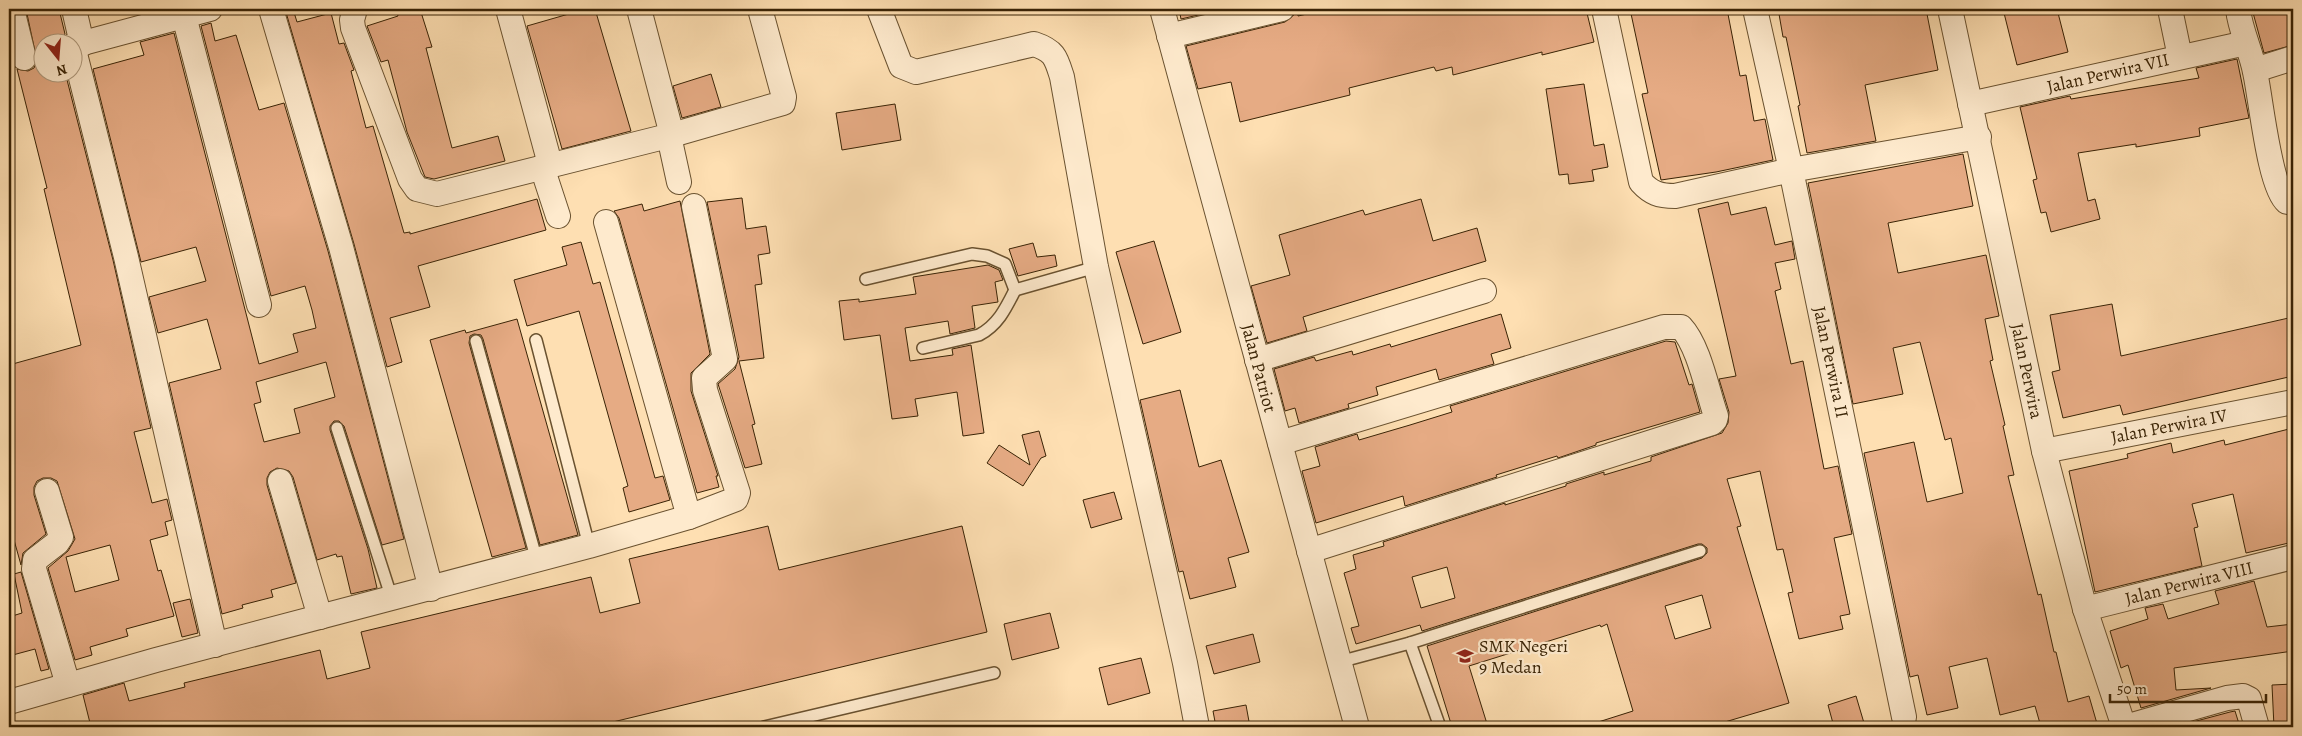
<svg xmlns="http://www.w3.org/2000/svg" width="2302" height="736" viewBox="0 0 2302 736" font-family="Alegreya,serif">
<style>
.building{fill:#e6ab84;stroke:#392305;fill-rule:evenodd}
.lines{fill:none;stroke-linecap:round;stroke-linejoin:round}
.lane-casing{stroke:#6a5230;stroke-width:14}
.street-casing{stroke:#6a5230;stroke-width:26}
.lane{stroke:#feeacd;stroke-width:11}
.street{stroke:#feeacd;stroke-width:24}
.labels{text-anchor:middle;stroke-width:4.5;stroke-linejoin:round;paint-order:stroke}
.street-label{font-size:18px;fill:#392305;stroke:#feeacd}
.poi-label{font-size:18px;fill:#392305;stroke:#feeacd;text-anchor:start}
</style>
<rect width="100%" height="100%" fill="#fedfb2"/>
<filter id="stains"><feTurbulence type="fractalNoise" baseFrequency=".004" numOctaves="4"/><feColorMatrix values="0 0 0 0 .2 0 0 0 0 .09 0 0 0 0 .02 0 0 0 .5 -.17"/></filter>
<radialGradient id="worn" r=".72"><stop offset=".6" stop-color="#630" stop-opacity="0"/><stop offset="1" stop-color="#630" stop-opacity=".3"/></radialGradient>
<!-- building -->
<g class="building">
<path d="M26 9H59L65 34 59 42H42V72H65L113 260 151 428 134 432 152 503 167 499 172 520 165 522 168 535 150 540 158 571 161 570 174 616 126 629 128 636 90 647 92 655 75 660 48 568 68 551 75 539 57 481 51 478H43L37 481 34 487V495L46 534 23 553 21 565 9 522V365L81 345 44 189 47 188 17 69 28 71 34 68 37 61ZM110 545 119 580 75 592 66 557Z"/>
<path d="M285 9H293L297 22 331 13 339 44 344 43 354 70 351 71 366 128 373 126 404 233 410 232V234L537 199 546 230 418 266 430 307 390 318 402 362 387 367 354 244Z"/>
<path d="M396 9H420L432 47 426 48 452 148 498 136 505 161 434 179 425 177 407 132 388 60 381 62 367 26 398 16Z"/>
<path d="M586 9H595L631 131 562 149 527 26Z"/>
<path d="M1179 9H1224L1181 19Z"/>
<path d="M1329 9H1586L1594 42 1542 55V52L1453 75 1452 67 1436 71 1434 67 1349 88 1350 95 1240 122 1231 82 1198 89 1186 46 1285 22 1295 14 1298 13V16Z"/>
<path d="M1630 9H1727L1740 76 1746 75 1754 121 1765 119 1773 160 1716 172 1661 180 1642 94 1648 93Z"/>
<path d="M1786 9H1837L1838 14 1860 9H1926L1938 70 1865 85 1876 141 1807 153 1798 106 1800 105 1786 37H1783L1779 14 1787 12Z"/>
<path d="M2003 9H2057L2068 52 2017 65Z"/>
<path d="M2252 9H2293V45L2264 53Z"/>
<path d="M211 23 215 41 236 35 259 110 284 103 328 251 404 539 382 545 344 426 339 421H334L330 426V430L368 549 377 588 351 594 342 556 337 557 336 554 317 560 293 477 289 471 277 468 270 472 267 478V485L296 583 271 590 273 597 242 605 243 608 222 614 169 383 221 369 207 319 158 333 149 297 206 281 196 247 141 262 93 69 144 55 140 42 174 33 259 364 298 352 293 334 316 328 312 310 305 286 271 296 201 26ZM326 362 335 397 294 409 300 433 264 442 254 404 261 402 256 382Z"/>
<path d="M2237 59 2249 118 2199 128 2200 136 2136 147V144L2078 153 2088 201 2095 199 2100 219 2051 232 2046 212 2041 213 2033 180 2037 179 2020 107 2070 96 2071 99 2199 78 2196 68Z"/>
<path d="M711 74 721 107 682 118 673 86Z"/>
<path d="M1584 84 1594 146 1604 144 1608 167 1592 170 1594 181 1569 184 1568 174 1559 175 1546 89Z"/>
<path d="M895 104 901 140 842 150 836 113Z"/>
<path d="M1963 154 1973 206 1888 223 1898 273 1986 255 1999 316 1985 319 1993 360 1990 361 2005 425 2003 426 2014 475 2008 476 2038 595 2041 594 2054 652H2056L2068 702 2089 696 2098 727H2041L2035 706 2000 715 1987 658 1949 667 1958 708 1927 715 1918 675 1910 677 1864 453 1914 442 1927 502 1963 493 1951 438 1945 440 1920 342 1893 348 1903 394 1853 404 1808 183Z"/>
<path d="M742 198 746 229 766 226 770 253 758 255 762 284 755 285 764 358 739 361 755 424 752 425 762 464 745 468 719 387 718 384 735 369 739 357 707 202Z"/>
<path d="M1421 199 1433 241 1477 228 1486 261 1303 317 1307 331 1267 343 1251 286 1290 275 1279 235 1363 210 1365 215Z"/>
<path d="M680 201 710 354 691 373V391L718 476H716L719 487 697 493 619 218 614 211 642 204 644 211Z"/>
<path d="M1728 202 1731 215 1766 207 1775 245 1792 241 1795 259 1775 263 1781 289 1775 291 1791 364 1803 361 1824 469 1838 466 1852 534 1834 538 1850 614 1840 616 1843 629 1799 639 1788 593 1793 592 1783 549 1777 550 1760 471 1727 479 1741 526 1737 527 1789 703 1708 727H1593L1592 724 1633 711 1607 624 1601 627 1600 625 1469 666 1488 727H1452L1427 646 1702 558 1707 553V548L1702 544H1698L1422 631 1420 625 1356 644 1351 628 1359 626 1344 573 1356 569 1353 555 1384 546 1383 542 1505 503V505L1566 486V484L1604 472V475L1651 461V457L1722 433 1728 423 1729 412 1719 379 1736 376 1698 209ZM1447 567 1455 598 1421 608 1412 577ZM1702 595 1711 628 1675 639 1665 606Z"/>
<path d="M1154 241 1181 332 1143 344 1116 252Z"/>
<path d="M581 242 593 284 600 282 655 478 663 476 670 500 629 512 623 488 628 486 579 311 527 326 514 280 567 265 562 247Z"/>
<path d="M1033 243 1037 257 1055 255 1057 266 1018 276 1009 249Z"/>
<path d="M988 265 999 270 1003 280 995 282 998 302 972 306 975 328 950 334 948 321 905 328 910 361 953 355 952 349 971 345 984 433 963 436 957 392 915 399 918 416 892 419 880 335 844 340 839 301 859 299V302L916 294 913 277Z"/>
<path d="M2112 304 2121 356 2293 317V376L2123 415 2120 405 2063 418 2052 372 2060 370 2050 315Z"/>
<path d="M1501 314 1511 348 1491 354 1494 364 1439 380 1436 369 1376 387 1378 395 1348 404 1349 408 1299 423 1295 408 1285 411 1274 369 1314 357 1316 361 1352 351 1353 355 1390 344 1391 347Z"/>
<path d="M517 319 578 535 540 545 483 339 481 335 474 334 470 336 469 343 526 548 492 557 430 340 465 330 466 333Z"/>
<path d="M1666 341 1675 342 1689 385 1692 384 1700 412 1596 443V445L1558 458 1557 456 1496 475 1497 477 1405 506 1403 496 1316 523 1302 471 1320 466 1315 447 1357 434 1359 440 1410 425 1452 412 1450 406Z"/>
<path d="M1180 390 1199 467 1221 460 1249 552 1228 558 1236 587 1190 599 1183 571 1179 572 1140 400Z"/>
<path d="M2293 428V542L2246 553 2233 494 2192 504 2198 527 2194 528 2202 566 2095 592 2069 471 2128 458 2127 454 2171 443 2173 453 2224 440 2225 445Z"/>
<path d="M1039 431 1046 456 1041 458 1023 486 987 463 999 445 1030 465 1022 435Z"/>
<path d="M1114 492 1122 519 1091 528 1083 500Z"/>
<path d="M768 526 779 570 962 526 987 632 592 727H91L83 695 124 683 129 701 185 687 184 683 320 650 327 679 370 668 361 632 591 577 600 613 640 603 629 559Z"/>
<path d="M21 572 49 669 41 671 35 649 9 656V617L22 613 14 574Z"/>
<path d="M2254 581 2267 627 2293 624V651L2174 668 2176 690 2211 688 2141 708 2128 665 2121 668 2110 631 2148 619 2145 608 2163 604 2168 619 2219 604 2215 591Z"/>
<path d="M190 599 198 633 182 637 173 603Z"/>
<path d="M1050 613 1059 648 1012 660 1004 624Z"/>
<path d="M1253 634 1260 662 1214 674 1206 646Z"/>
<path d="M1141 658 1150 693 1108 705 1099 668Z"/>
<path d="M2293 684V727H2274L2272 685Z"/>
<path d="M1856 696 1864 723 1848 727H1834L1828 705Z"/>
<path d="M1246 705 1250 727H1216L1213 711Z"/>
<path d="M2235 711 2240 727H2174L2230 712Z"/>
</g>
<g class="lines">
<!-- lane casing -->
<g class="lane-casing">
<g id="lane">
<path d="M866 279 972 254 987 256 1005 264 1015 290 1096 267"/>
<path d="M536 340 589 546"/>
<path d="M476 341 537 561"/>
<path d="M923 348 979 335C998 325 1006 308 1015 290"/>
<path d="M337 428 392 599"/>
<path d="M1410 643 1440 727"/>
<path d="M1339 662 1410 643 1700 551"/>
<path d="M764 727 994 673"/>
</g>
</g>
<!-- street casing -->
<g class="street-casing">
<g id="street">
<path d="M12 9 24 58"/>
<path d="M74 9 82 44"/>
<path d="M271 9 341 247 431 589"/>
<path d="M355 9 352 20 353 28 410 179 417 189 437 194 672 135 639 9"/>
<path d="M508 9 550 164"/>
<path d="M879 9 901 66 916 72 1034 44C1055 51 1056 58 1062 77L1096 267 1185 663 1197 727"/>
<path d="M1162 9 1357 727"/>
<path d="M1604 9 1641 182C1651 193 1659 196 1675 196L1791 170 1979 137"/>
<path d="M1755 9 1791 170 1904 717"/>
<path d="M1950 9 2044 451 2085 609 2124 727"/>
<path d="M2170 9 2180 57"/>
<path d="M2238 9C2240 30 2251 51 2255 72 2261 98 2269 187 2287 202H2293"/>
<path d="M184 16 259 305"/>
<path d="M1169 36 1282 9"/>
<path d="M72 46 210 9"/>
<path d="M73 46 126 257 215 645"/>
<path d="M2255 70 2293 58"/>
<path d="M1970 104 2246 43"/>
<path d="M672 135 783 103 784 97 760 9"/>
<path d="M669 136 679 182"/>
<path d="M542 167 558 216"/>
<path d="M606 222 689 517"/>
<path d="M1257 360 1484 291"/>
<path d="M1280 443 1664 327H1681C1699 346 1707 390 1716 416L1715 420 1712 423 1309 551"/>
<path d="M2044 451 2293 402"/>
<path d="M280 481 320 617"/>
<path d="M47 491 61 537 57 543 35 560 34 569 68 685"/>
<path d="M2085 609 2293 557"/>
<path d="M9 702 156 660 589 546 689 517 736 499 738 493 705 390 704 378 725 359 694 206"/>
<path d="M2125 727 2227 698 2243 696 2249 699 2257 727"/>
</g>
</g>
<!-- lane -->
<use href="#lane" class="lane"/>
<!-- street -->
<use href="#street" class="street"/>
</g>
<!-- icons -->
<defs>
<g id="school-bare" transform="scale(1.35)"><path d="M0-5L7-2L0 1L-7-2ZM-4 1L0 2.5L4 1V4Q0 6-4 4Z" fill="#8f2418" stroke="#feeacd" stroke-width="2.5" paint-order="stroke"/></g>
</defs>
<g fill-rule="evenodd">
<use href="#school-bare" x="1465" y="656"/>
</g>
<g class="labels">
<!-- street labels -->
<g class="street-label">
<text transform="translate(2108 73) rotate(-13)" y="6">Jalan Perwira VII</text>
<text transform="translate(1831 362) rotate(78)" y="6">Jalan Perwira II</text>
<text transform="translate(1259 368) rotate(75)" y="6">Jalan Patriot</text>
<text transform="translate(2027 371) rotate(78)" y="6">Jalan Perwira</text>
<text transform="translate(2169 426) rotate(-11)" y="6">Jalan Perwira IV</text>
<text transform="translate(2189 583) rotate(-14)" y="6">Jalan Perwira VIII</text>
</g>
<!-- poi labels -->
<g class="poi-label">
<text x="1479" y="652">SMK Negeri<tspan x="1479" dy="21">9 Medan</tspan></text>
</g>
</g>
<!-- margin -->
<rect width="2302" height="736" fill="none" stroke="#fedfb2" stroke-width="30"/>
<rect x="10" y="10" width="2282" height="716" fill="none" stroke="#392305" stroke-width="2.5"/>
<rect x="15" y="15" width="2272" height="706" fill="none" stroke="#392305"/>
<!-- north arrow -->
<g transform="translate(58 58) rotate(163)"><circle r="24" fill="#feeacd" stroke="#af9a7d"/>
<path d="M0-4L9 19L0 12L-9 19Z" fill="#8f2418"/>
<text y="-8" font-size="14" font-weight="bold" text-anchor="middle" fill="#392305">N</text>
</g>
<!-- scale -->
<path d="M2110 694v8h156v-8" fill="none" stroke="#392305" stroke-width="2.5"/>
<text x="2117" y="694" font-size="15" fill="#392305" stroke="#feeacd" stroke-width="4" paint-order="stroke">50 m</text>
<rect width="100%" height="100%" filter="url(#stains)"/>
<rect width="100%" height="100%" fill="url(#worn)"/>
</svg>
